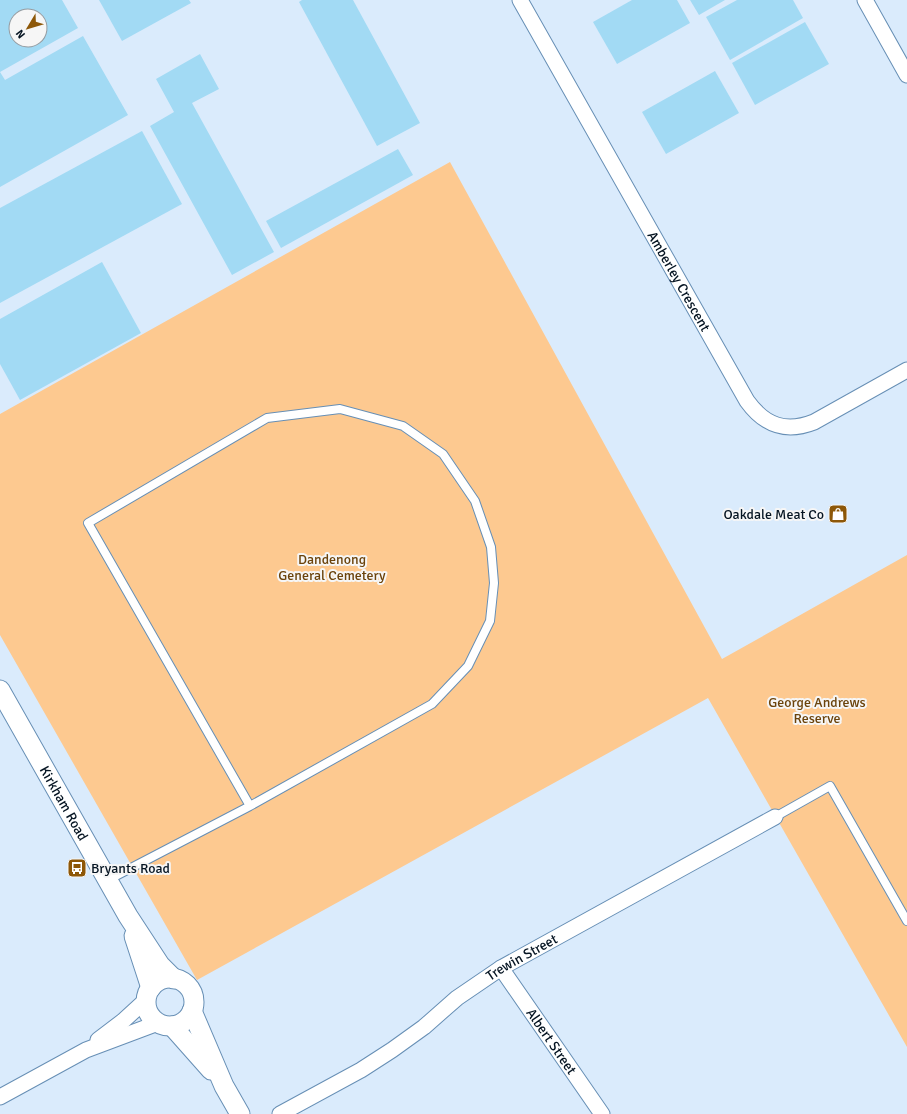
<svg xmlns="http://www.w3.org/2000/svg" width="907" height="1114" viewBox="0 0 907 1114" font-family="Signika,sans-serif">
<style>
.green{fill:#fdc990}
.building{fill:#a2daf4;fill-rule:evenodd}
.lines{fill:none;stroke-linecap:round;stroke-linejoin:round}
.service-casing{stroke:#678fb5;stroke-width:10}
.minor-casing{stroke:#678fb5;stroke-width:17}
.tertiary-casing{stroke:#678fb5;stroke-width:21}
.service{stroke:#fff;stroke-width:8}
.minor{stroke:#fff;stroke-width:15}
.tertiary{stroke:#fff;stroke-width:19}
.labels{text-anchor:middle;stroke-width:4;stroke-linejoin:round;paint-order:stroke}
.street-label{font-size:14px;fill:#051422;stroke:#f6f6f6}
.poi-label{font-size:14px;fill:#051422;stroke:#f6f6f6;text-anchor:end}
.park-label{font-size:14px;fill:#6b430b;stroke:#f6f6f6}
</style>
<rect width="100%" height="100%" fill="#daebfc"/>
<!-- green -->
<path class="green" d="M450 162 722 659 907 555V1047L708 698 197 980 0 635V414Z"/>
<!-- building -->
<g class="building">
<path d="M0 0H62L78 28 0 72 5 80 83 36 128 115 0 187ZM16 16H40V40H16Z"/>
<path d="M99 0H189L191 3 122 41Z"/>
<path d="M302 0H353L420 123 377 146 299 2Z"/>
<path d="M632 0H677L690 23 617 64 593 22Z"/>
<path d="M690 0H725L699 15Z"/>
<path d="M737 0H793L803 18 730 60 706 17Z"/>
<path d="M805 22 829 64 755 105 732 63Z"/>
<path d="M200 54 219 89 192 103 274 252 232 275 150 126 174 112 156 79Z"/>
<path d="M715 71 739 113 666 154 642 112Z"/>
<path d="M142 131 182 204 0 303V208Z"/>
<path d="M398 149 413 175 281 248 266 221Z"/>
<path d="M102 262 141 333 20 400 0 364V319Z"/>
</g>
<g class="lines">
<!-- service casing -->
<g class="service-casing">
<g id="service">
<path d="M775 817 830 786 907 921"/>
<path d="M108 880 250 806 432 704 468 666 490 621 494 583 491 547 475 501 443 454 403 426 340 409 267 418 88 523 250 806"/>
</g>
</g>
<!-- minor casing -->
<g class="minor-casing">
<g id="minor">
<path id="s1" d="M520 0 747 401C765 426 786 433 814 422L907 370"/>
<path d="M865 0 907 75"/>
<path id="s2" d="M501 968 602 1114"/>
<path d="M98 1040 123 1021 147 999"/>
<path d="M0 1097 86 1050 158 1023"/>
<path id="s3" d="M280 1114 361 1070 392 1050 424 1027 457 998 501 968 775 817"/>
</g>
</g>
<!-- tertiary casing -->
<g class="tertiary-casing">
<g id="tertiary">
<path id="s4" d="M0 690 128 916 160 965 174 979"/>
<path d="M134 936 151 988"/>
<circle cx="170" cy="1002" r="24"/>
<path d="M192 1011 224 1086 240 1114"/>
<path d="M172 1026 211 1070"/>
</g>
</g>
<!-- service -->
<use href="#service" class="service"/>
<!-- minor -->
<use href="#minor" class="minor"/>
<!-- tertiary -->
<use href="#tertiary" class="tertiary"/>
</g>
<!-- icons -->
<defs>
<g id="shop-square" transform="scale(1)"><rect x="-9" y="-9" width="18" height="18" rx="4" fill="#8d5708" stroke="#f6f6f6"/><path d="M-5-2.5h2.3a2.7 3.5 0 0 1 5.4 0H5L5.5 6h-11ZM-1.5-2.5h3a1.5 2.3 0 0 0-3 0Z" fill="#fff"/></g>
<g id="bus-square" transform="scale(1)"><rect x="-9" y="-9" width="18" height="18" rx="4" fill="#8d5708" stroke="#f6f6f6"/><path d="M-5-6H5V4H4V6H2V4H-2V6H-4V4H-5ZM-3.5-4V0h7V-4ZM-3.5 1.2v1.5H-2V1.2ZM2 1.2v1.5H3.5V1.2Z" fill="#fff"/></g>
</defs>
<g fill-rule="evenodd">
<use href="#shop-square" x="838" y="514"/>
<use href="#bus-square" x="77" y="868"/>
</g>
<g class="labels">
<!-- street labels -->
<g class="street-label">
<text dy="5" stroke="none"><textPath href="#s1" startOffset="323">Amberley Crescent</textPath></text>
<text dy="5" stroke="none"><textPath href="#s4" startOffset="130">Kirkham Road</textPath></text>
<text dy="5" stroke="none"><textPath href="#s3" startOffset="289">Trewin Street</textPath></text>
<text dy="5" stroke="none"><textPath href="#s2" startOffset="89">Albert Street</textPath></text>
</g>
<!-- poi labels -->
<g class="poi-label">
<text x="824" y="519">Oakdale Meat Co</text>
<text x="91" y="873" text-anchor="start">Bryants Road</text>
</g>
<!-- park labels -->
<g class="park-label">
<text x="332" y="564">Dandenong<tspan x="332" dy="16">General Cemetery</tspan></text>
<text x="817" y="707">George Andrews<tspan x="817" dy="16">Reserve</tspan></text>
</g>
</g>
<!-- north arrow -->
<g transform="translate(28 28) rotate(232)"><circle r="19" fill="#f6f6f6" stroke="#969ca1"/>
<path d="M0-3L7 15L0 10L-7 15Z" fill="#8d5708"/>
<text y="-6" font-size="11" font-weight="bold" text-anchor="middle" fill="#051422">N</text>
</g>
</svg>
